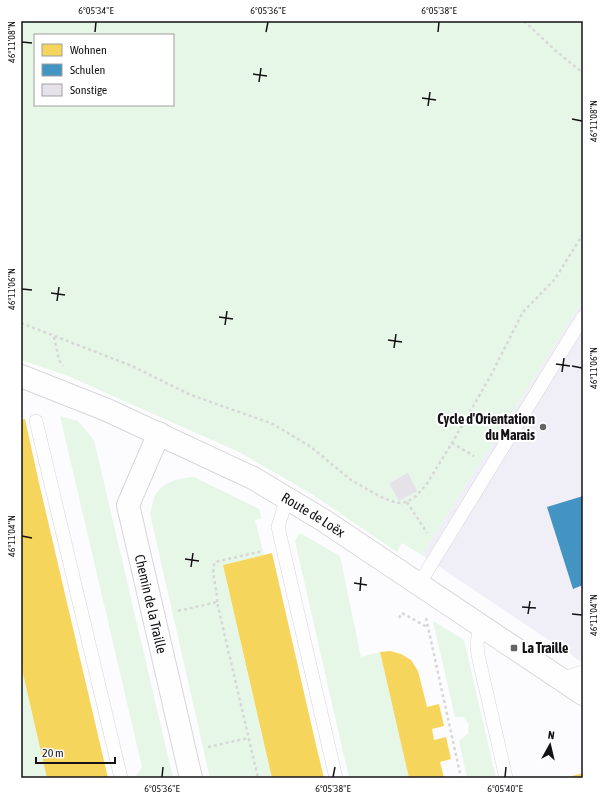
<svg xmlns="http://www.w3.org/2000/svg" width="604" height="799" viewBox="0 0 604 799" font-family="'Asap Condensed',sans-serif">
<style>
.education{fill:#f0eff8}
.green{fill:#e6f7e8;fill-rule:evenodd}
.homes{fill:#f6d55c}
.schools{fill:#4393c3}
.building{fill:#e5e2ea}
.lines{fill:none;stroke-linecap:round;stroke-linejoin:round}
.service-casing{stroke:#d7d6d9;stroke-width:14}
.pedestrian-casing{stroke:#d7d6d9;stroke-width:20}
.minor-casing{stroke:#d7d6d9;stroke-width:24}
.tertiary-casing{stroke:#d7d6d9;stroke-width:24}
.path{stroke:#d7d7d8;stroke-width:2.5;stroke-dasharray:3 3;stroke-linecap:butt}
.service{stroke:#fffeff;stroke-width:13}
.pedestrian{stroke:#fffeff;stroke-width:19}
.minor{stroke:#fffeff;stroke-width:22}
.tertiary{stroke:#fffeff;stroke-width:22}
.ticks{fill:none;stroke:#141215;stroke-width:1.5}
.poi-dot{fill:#656466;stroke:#fff;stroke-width:1.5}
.labels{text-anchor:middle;stroke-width:4;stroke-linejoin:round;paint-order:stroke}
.poi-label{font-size:14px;font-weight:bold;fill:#141215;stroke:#fff;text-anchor:end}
.street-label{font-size:14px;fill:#141215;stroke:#fff}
.neatline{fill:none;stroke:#141215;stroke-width:1.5}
.ticks-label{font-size:10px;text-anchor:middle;fill:#141215}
</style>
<rect width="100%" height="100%" fill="#fcfbfd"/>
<!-- education -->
<path class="education" d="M583 300V663L422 555Z"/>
<!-- green -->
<g class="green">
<path d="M21 21H583V300L422 555 402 543 397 552 310 493 239 452 68 376 21 360ZM35 35H173V105H35Z"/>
<path d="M60 416 78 421 94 440 173 778H134L142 767Z"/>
<path d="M194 477 259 509 262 518 255 520 264 555 223 565 272 778H210L150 514C152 508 153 500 155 495 163 481 180 478 194 477Z"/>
<path d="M300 533 340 556 361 657 380 652 409 778H349L295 541Z"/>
<path d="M433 621 464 640 496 778H467L459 741 468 734 469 724 463 717H455Z"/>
<path d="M21 665 47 778H21Z"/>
</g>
<!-- homes -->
<g class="homes">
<path d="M25 419 39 483 108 778H47L21 665V420Z"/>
<path d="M272 553 316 745 324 778H272L223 565Z"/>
<path d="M390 651 401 654 411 660 418 671 427 707 439 704 444 726 432 729 434 740 446 737 451 759 440 762 444 778H409L380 652Z"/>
<path d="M583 773V778H565Z"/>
</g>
<!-- schools -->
<path class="schools" d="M583 496V585L573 589 547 507Z"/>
<!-- building -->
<path class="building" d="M408 473 417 491 399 501 389 483Z"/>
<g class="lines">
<!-- service casing -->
<g class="service-casing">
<g id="service">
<path d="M36 421 121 778"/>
<path d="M287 497 278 527 336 778"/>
<path d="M419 584 583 317"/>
<path d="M480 625 477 644 478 655 506 778"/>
</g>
</g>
<!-- pedestrian casing -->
<g class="pedestrian-casing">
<path id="pedestrian" d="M563 681 583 675"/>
</g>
<!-- minor casing -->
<g class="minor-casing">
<g id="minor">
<path id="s1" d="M159 433 128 505 191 778"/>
</g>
</g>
<!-- tertiary casing -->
<g class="tertiary-casing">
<g id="tertiary">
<path id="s2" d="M21 376 107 410 253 478 323 520 583 694"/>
</g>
</g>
<!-- path -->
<g class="path">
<path d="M524 21 556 51 583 73"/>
<path d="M21 323 132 366 191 395 273 424 311 447 351 480 381 497 397 503 407 502 416 496 426 485 452 443 491 375 523 312 555 279 583 234"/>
<path d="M54 337 59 360 63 366"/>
<path d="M452 443 474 456"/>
<path d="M407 502 427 533"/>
<path d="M217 602C218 588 210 575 215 562L263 551"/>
<path d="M178 611 217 602 258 778"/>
<path d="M399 618 402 613 427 627"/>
<path d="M426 618 461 778"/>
<path d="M208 747 248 738"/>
</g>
<!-- service -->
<use href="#service" class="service"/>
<!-- pedestrian -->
<use href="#pedestrian" class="pedestrian"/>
<!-- minor -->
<use href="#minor" class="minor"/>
<!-- tertiary -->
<use href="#tertiary" class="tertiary"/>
</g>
<!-- ticks -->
<path class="ticks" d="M95 32 96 22M266 32 268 22M438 32 439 22M22 42 32 43M253 74 267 76M259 82 261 68M422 98 436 100M428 106 430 92M572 119 582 121M22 289 32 290M51 293 65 295M57 301 59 287M219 317 233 319M225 325 227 311M388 340 402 342M394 348 396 334M556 364 570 366M572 366 582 368M562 372 564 358M22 536 32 538M185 559 199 561M191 567 193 553M354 583 367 585M360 591 361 577M522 607 536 608M528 614 530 601M572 614 582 615M162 777 163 767M333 777 335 767M505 777 506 767"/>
<!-- markers -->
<g class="poi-dot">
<circle cx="543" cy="427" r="4"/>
<rect x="510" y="644" width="8" height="8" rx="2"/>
</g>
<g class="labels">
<!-- poi labels -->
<g class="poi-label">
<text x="535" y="424">Cycle d'Orientation<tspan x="535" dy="16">du Marais</tspan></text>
<text x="522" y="653" text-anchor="start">La Traille</text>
</g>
<!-- street labels -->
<g class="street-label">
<text dy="5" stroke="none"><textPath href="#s2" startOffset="324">Route de Loëx</textPath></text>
<text dy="5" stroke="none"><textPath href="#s1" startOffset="180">Chemin de la Traille</textPath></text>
</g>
</g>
<!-- border -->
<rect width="604" height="799" fill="none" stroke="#ffffff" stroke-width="44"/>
<!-- legend -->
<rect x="34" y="34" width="140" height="72" fill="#ffffff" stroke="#a1a0a1"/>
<rect x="42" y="44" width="20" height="12" fill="#f6d55c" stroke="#a1a0a1"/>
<text x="70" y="54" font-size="12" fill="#141215">Wohnen</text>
<rect x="42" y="64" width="20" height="12" fill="#4393c3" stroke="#a1a0a1"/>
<text x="70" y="74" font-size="12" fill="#141215">Schulen</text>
<rect x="42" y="84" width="20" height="12" fill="#e5e2ea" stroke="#a1a0a1"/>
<text x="70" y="94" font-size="12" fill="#141215">Sonstige</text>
<!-- north arrow -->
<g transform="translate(550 745) rotate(8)" stroke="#ffffff" stroke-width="3" paint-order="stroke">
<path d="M0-3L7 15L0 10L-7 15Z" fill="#141215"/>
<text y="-6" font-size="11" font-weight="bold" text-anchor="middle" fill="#141215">N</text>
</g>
<!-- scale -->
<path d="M36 757v6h79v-6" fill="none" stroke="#141215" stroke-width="2"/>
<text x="42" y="757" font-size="12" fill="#141215" stroke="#ffffff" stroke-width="3" paint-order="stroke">20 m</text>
<rect x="22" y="22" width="560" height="755" class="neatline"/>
<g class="ticks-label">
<text x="96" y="14">6°05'34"E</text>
<text x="268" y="14">6°05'36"E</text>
<text x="439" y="14">6°05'38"E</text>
<text transform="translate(11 42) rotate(-90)" y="4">46°11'08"N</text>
<text transform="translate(593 121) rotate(-90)" y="4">46°11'08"N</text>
<text transform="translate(11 289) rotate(-90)" y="4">46°11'06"N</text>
<text transform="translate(593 368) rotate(-90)" y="4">46°11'06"N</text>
<text transform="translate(11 536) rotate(-90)" y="4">46°11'04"N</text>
<text transform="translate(593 615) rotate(-90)" y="4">46°11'04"N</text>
<text x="162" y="792">6°05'36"E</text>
<text x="333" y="792">6°05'38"E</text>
<text x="505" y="792">6°05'40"E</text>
</g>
</svg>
